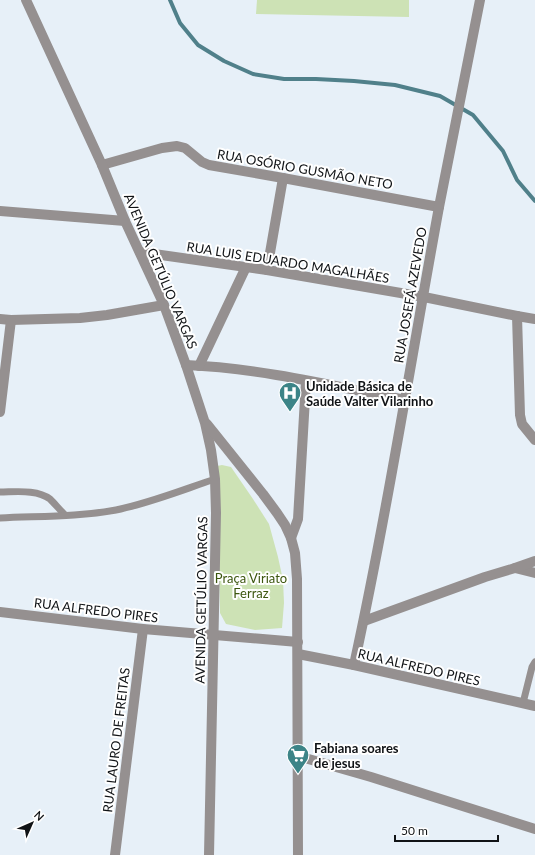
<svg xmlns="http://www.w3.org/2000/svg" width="535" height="855" viewBox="0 0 535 855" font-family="Lato,sans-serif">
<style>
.green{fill:#cde2b5}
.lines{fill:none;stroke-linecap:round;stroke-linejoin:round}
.stream{stroke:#50808a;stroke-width:4}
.service{stroke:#959090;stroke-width:7}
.minor{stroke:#959090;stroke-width:10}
.tertiary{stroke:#959090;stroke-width:10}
.labels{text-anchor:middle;stroke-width:4;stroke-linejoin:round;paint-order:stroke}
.street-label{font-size:13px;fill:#101316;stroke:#fff}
.poi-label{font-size:13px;font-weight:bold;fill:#101316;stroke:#fff;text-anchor:start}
.park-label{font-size:13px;fill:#3c560e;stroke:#fff}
</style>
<rect width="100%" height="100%" fill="#e7f0f8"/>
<!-- green -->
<g class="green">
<path d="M257 0H409V17L256 14Z"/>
<path d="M222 465 231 467 253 499 269 524 278 557 283 580 284 603 282 628 255 630 226 624 220 613 217 466Z"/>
</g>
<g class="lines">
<!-- stream -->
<path class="stream" d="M170 0 180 23 198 45 224 61 253 74 284 79H316L354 81 395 85 440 96 473 115 503 151 517 180 535 201"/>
<!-- service -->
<g class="service">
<path d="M0 492C15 492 37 489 50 499 55 504 60 510 65 515"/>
<path d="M0 518C38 516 78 517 116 510 150 503 182 490 215 479"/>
<path d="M523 703 532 667 535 662"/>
</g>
<!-- minor -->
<g class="minor">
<path d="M102 165 162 148 177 146 185 148 202 162 209 165 283 178 439 207"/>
<path d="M0 211 125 221"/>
<path d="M140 252 267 270 424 297 517 316 520 415 522 424 535 440"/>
<path d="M267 270 283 178"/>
<path d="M517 316 535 319"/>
<path d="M0 319 11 320 80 318 107 315 164 305"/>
<path d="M186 365C259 368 334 386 405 400"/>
<path d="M199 366 246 267"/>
<path d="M0 412 11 320"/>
<path d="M291 538 298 519 306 381"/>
<path d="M515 568 535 573"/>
<path d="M0 612 143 629 298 642"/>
<path d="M364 621 485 577 515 568 535 561"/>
<path d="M298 654 354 665 535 706"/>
<path d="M354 665C387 513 411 360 439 207 452 138 466 69 480 0"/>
<path d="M298 756 371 777 535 829"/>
<path d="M115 855 143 629"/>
</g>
<!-- tertiary -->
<g class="tertiary">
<path d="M26 0 102 165 125 221 164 305 186 365 205 423 211 450 215 479 216 513 209 855"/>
<path d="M207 424 263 494 277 513 285 525 291 538 295 553 297 579 298 855"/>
</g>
</g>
<!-- icons -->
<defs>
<g id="hospital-pin" transform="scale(1.15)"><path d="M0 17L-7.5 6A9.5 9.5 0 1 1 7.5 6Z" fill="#3c8487" stroke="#fff"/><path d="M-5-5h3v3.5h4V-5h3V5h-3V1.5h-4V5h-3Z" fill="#fff"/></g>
<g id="supermarket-pin" transform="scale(1.15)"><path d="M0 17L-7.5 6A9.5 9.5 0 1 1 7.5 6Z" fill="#3c8487" stroke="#fff"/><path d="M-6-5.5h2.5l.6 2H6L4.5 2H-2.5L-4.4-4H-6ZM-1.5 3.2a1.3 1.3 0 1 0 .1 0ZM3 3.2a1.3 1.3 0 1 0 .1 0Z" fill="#fff"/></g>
</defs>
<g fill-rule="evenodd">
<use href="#hospital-pin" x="290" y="393"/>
<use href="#supermarket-pin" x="298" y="755"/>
</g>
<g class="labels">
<!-- street labels -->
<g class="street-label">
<text transform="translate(305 169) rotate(10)" y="5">RUA OSÓRIO GUSMÃO NETO</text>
<text transform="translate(288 262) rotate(9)" y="5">RUA LUIS EDUARDO MAGALHÃES</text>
<text transform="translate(161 271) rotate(67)" y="5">AVENIDA GETÚLIO VARGAS</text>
<text transform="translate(410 295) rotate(-80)" y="5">RUA JOSEFÁ AZEVEDO</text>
<text transform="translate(201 600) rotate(-89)" y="5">AVENIDA GETÚLIO VARGAS</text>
<text transform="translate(96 610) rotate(7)" y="5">RUA ALFREDO PIRES</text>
<text transform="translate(419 667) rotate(13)" y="5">RUA ALFREDO PIRES</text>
<text transform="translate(116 740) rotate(-83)" y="5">RUA LAURO DE FREITAS</text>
</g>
<!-- poi labels -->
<g class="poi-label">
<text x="306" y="391">Unidade Básica de<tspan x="306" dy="15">Saúde Valter Vilarinho</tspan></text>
<text x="314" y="753">Fabiana soares<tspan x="314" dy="15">de jesus</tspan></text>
</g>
<!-- park labels -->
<g class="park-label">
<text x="251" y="583">Praça Viriato<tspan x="251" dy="15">Ferraz</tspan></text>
</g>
</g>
<!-- north arrow -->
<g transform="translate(32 823) rotate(45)" stroke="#ffffff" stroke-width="3" paint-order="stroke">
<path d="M0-3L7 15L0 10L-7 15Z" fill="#101316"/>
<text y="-6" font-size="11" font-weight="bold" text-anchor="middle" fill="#101316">N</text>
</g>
<!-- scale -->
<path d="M395 835v6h103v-6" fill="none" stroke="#101316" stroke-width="2"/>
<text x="401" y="835" font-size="12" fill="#101316" stroke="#ffffff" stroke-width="3" paint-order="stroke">50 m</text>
</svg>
